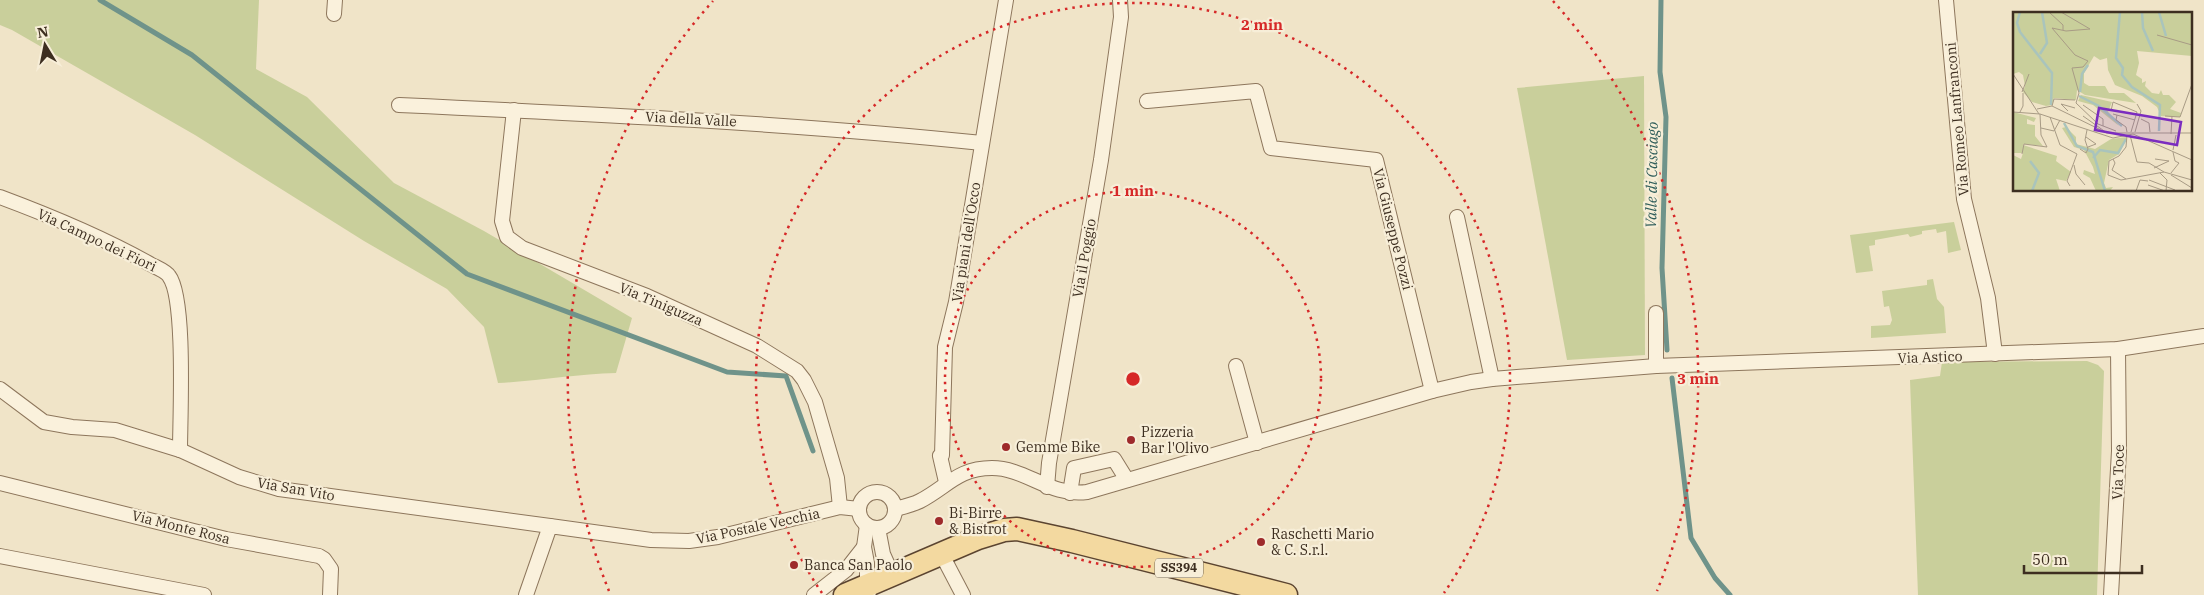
<svg xmlns="http://www.w3.org/2000/svg" width="2204" height="595" viewBox="0 0 2204 595" font-family="'IBM Plex Serif',serif">
<style>
.green{fill:#c9cf9b}
.lines{fill:none;stroke-linecap:round;stroke-linejoin:round}
.stream{stroke:#6f938a;stroke-width:5}
.minor-casing{stroke:#8d765c;stroke-width:16}
.primary-casing{stroke:#5b4430;stroke-width:25}
.minor{stroke:#faf1dc;stroke-width:14}
.primary{stroke:#f3d9a0;stroke-width:22}
.ring{fill:none;stroke:#d62828;stroke-width:2.5;stroke-dasharray:2.5 5}
.poi-dot{fill:#9e2a2b;stroke:#f7eed8;stroke-width:2}
.labels{text-anchor:middle;stroke-width:4.5;stroke-linejoin:round;paint-order:stroke}
.shield{fill:#f7eed8;stroke:#756857;stroke-width:1}
.shield-label{font-size:12px;font-weight:bold;fill:#3d2e20}
.street-label{font-size:14px;fill:#3d2e20;stroke:#f7eed8}
.poi-label{font-size:14px;fill:#3d2e20;stroke:#f7eed8;text-anchor:start}
.water-label{font-size:15px;font-style:italic;fill:#2f5d5a;stroke:#f7eed8}
.inset-river{fill:none;stroke:#a9c4bc;stroke-width:2.5}
.inset-road{fill:none;stroke:#a89b85;stroke-width:1}
.view{fill:#7b2cbf;fill-opacity:0.15;stroke:#7b2cbf;stroke-width:2.5}
.inset-edge{fill:none;stroke:#3d2e20;stroke-width:2.5}
.centre{fill:#d62828;stroke:#f7eed8;stroke-width:2.5}
.ring-label{font-size:15px;text-anchor:middle;font-weight:bold;fill:#d62828;stroke:#f7eed8;stroke-width:4.5;stroke-linejoin:round;paint-order:stroke}
</style>
<rect width="100%" height="100%" fill="#f0e4c8"/>
<!-- green -->
<g class="green">
<path d="M0 0H259L256 69 307 97 394 183 484 231 632 318 616 373C577 374 538 381 498 383L484 327 447 289 364 241 195 135 12 30 0 25Z"/>
<path d="M1644 76 1645 355 1567 360 1517 88Z"/>
<path d="M1954 222 1961 250 1948 253 1946 231 1937 233 1936 229 1922 231V234L1910 237 1908 234 1875 240V245L1869 246 1873 271 1856 273 1850 235Z"/>
<path d="M1933 279 1937 299 1944 307 1946 333 1871 338V326L1890 325 1892 320 1889 306 1884 307 1882 291 1927 285V280Z"/>
<path d="M2087 361 2098 365 2104 371 2097 595H1918L1910 380 1940 376 1942 362Z"/>
</g>
<g class="lines">
<!-- stream -->
<g class="stream">
<path d="M100 0 192 55 467 274 727 372 786 376 813 451"/>
<path d="M1661 0 1660 72 1666 117 1662 268 1667 350"/>
<path d="M1672 378 1691 538 1715 578 1730 595"/>
</g>
<!-- minor casing -->
<g class="minor-casing">
<g id="minor">
<path d="M1946 0 1964 199 1988 298 1995 354"/>
<path d="M334 14 335 0"/>
<path d="M1147 101 1256 91 1271 148 1376 160 1432 391"/>
<path d="M399 105C594 114 788 123 982 143"/>
<path d="M514 110 502 221 507 237 522 248 647 296 757 346 797 371 804 380 815 402 837 478 840 507"/>
<path d="M0 197C51 216 102 237 150 264 155 267 166 271 169 276 186 298 180 418 180 450"/>
<path d="M1457 217 1492 379"/>
<path d="M1656 313V366"/>
<path d="M1236 366 1257 443"/>
<path d="M0 389 44 422 72 427 115 430 180 450 239 477 279 489 550 526"/>
<path d="M946 482 940 456 942 455 945 347 956 302 1006 0"/>
<path d="M0 483 226 539 319 556 324 559 331 569 330 595"/>
<path d="M1047 487 1049 463 1101 160 1121 17 1120 0"/>
<circle cx="877" cy="510" r="18"/>
<path d="M1070 493 1074 468 1114 459 1127 480"/>
<path d="M895 509C903 507 912 505 920 501 947 487 958 468 992 468 1026 468 1050 497 1087 492L1432 391 1471 382 1492 379 1656 366 2118 349 2204 336"/>
<path d="M867 525 864 547 867 563V585L869 592"/>
<path d="M878 528 883 554 892 574"/>
<path d="M941 553 963 595"/>
<path d="M0 556 204 595"/>
<path d="M526 595 550 526 651 540 689 541 718 537 840 507 859 509"/>
<path d="M814 595 846 570 864 547"/>
<path d="M2111 595 2119 451 2118 349"/>
</g>
</g>
<!-- primary casing -->
<g class="primary-casing">
<path id="primary" d="M845 595 978 538 1004 530 1017 529 1072 541 1286 595"/>
</g>
<!-- minor -->
<use href="#minor" class="minor"/>
<!-- primary -->
<use href="#primary" class="primary"/>
</g>
<!-- distance rings -->
<g class="ring">
<circle cx="1133" cy="379" r="188"/>
<path d="M822 593A377 377 0 1 1 1444 593"/>
<path d="M609 591A565 565 0 0 1 713 1M1553 1A565 565 0 0 1 1657 591"/>
</g>
<!-- markers -->
<g class="poi-dot">
<circle cx="1131" cy="440" r="5"/>
<circle cx="1006" cy="447" r="5"/>
<circle cx="939" cy="521" r="5"/>
<circle cx="1261" cy="542" r="5"/>
<circle cx="794" cy="565" r="5"/>
</g>
<g class="labels">
<!-- shield labels -->
<rect class="shield" x="1155" y="558.5" width="48" height="19" rx="4"/>
<g class="shield-label">
<text x="1179" y="572">SS394</text>
</g>
<!-- street labels -->
<g class="street-label">
<text transform="translate(691 119) rotate(3)" y="5">Via della Valle</text>
<text transform="translate(1957 119) rotate(-95)" y="5">Via Romeo Lanfranconi</text>
<text transform="translate(1393 229) rotate(76)" y="5">Via Giuseppe Pozzi</text>
<text transform="translate(97 240) rotate(25)" y="5">Via Campo dei Fiori</text>
<text transform="translate(966 242) rotate(-81)" y="5">Via piani dell'Occo</text>
<text transform="translate(1084 258) rotate(-80)" y="5">Via il Poggio</text>
<text transform="translate(661 304) rotate(23)" y="5">Via Tiniguzza</text>
<text transform="translate(1930 357) rotate(-2)" y="5">Via Astico</text>
<text transform="translate(2118 472) rotate(-88)" y="5">Via Toce</text>
<text transform="translate(296 489) rotate(10)" y="5">Via San Vito</text>
<text transform="translate(758 526) rotate(-12)" y="5">Via Postale Vecchia</text>
<text transform="translate(181 527) rotate(14)" y="5">Via Monte Rosa</text>
</g>
<!-- poi labels -->
<g class="poi-label">
<text x="1141" y="437">Pizzeria<tspan x="1141" dy="16">Bar l'Olivo</tspan></text>
<text x="1016" y="452">Gemme Bike</text>
<text x="949" y="518">Bi-Birre<tspan x="949" dy="16">&amp; Bistrot</tspan></text>
<text x="1271" y="539">Raschetti Mario<tspan x="1271" dy="16">&amp; C. S.r.l.</tspan></text>
<text x="804" y="570">Banca San Paolo</text>
</g>
<!-- water labels -->
<g class="water-label">
<text transform="translate(1652 175) rotate(-89)" y="5">Valle di Casciago</text>
</g>
</g>
<!-- overview -->
<g transform="translate(2013 12)">
<rect width="179" height="179" fill="#f0e4c8"/>
<path d="M0 0H179V44L124 39 126 51 123 63 129 67V71L133 69 132 74 139 81 146 82 148 78 150 83H156L163 90 157 97 168 101 167 105 148 104 144 95 129 84 102 73 95 58 94 46 87 48 81 44 71 61V71L76 74H92L96 81H111L123 91 72 83 64 78 63 88 41 86 39 93 33 94 19 90 10 80 12 74 10 63 6 60 0 62ZM68 83 99 90 95 100 106 114 80 93 65 89ZM0 100 23 106 21 110 14 107V112L22 113V124L30 134 11 132 10 133 44 144 43 149 58 160 53 169 43 167 47 179H0V143L8 147 10 141H0ZM53 115 63 125V132L82 137 98 127 114 125 106 142 96 148 91 171 93 176 100 175 97 179H83L77 166 70 162 71 158 82 162 80 155 71 138 61 135 49 116Z" fill="#c9cf9b"/>
<path class="inset-river" d="M7 0 4 11 7 20 39 61 38 93M107 0 103 46 110 56 109 63 119 75 147 93 146 119M129 0 130 16 140 39M146 0 153 24M27 42 34 31 29 0M67 80 69 62 75 53M66 84 86 94 109 114M51 111 64 134 80 140 92 179M80 146 87 138 105 141 113 127M17 149 26 161 19 179"/>
<path class="inset-road" d="M36 0 50 13V18M48 0 77 17 53 19 39 16 62 43 75 49 70 55 59 56 66 81 63 91 85 112 103 119M144 23 179 33M0 62 26 102M9 80 16 62M70 93 90 107V114M39 94 94 121H115M24 97 39 94 41 87 62 88M55 99 48 92 62 96M98 99 100 90 124 100 118 120M0 100 27 102 100 126 120 122 179 148M7 100 10 94V81M100 102 122 108M104 103 103 108 113 115 114 120M70 104 94 121M152 104 167 105 179 72M37 105 47 133 64 142 54 169 57 174M128 107 136 111 137 120M28 116 41 119 47 108M122 120 128 99 124 92M115 121H179M158 122 159 104M114 123 113 135 106 144 96 149 95 163 108 168 151 160 179 168M117 123 124 150 136 151 151 160M73 125 83 132 75 135M67 137 73 141 75 137 72 128 74 118M160 138 163 123M9 142 11 132 34 135 28 123 27 102M100 147 102 151 99 158 113 167M61 153 63 162 72 173M141 156 156 149 142 147M147 161 154 168 153 179M158 161 166 151 162 149 160 140M158 163 179 176M136 168 162 178M135 173 152 179M123 179 127 168 135 169"/>
<path class="view" d="M86 96 168 110 164 133 82 118Z"/>
<rect width="179" height="179" class="inset-edge"/>
</g>
<circle cx="1133" cy="379" r="8" class="centre"/>
<g class="ring-label">
<text x="1262" y="30">2 min</text>
<text x="1133" y="196">1 min</text>
<text x="1698" y="384">3 min</text>
</g>
<!-- north arrow -->
<g transform="translate(45 45) rotate(350)" stroke="#f7eed8" stroke-width="4" paint-order="stroke">
<path d="M0-4L9 19L0 12L-9 19Z" fill="#3d2e20"/>
<text y="-8" font-size="14" font-weight="bold" text-anchor="middle" fill="#3d2e20">N</text>
</g>
<!-- scale -->
<path d="M2024 565v8h118v-8" fill="none" stroke="#3d2e20" stroke-width="2.5"/>
<text x="2032" y="565" font-size="15" fill="#3d2e20" stroke="#f7eed8" stroke-width="4" paint-order="stroke">50 m</text>
</svg>
